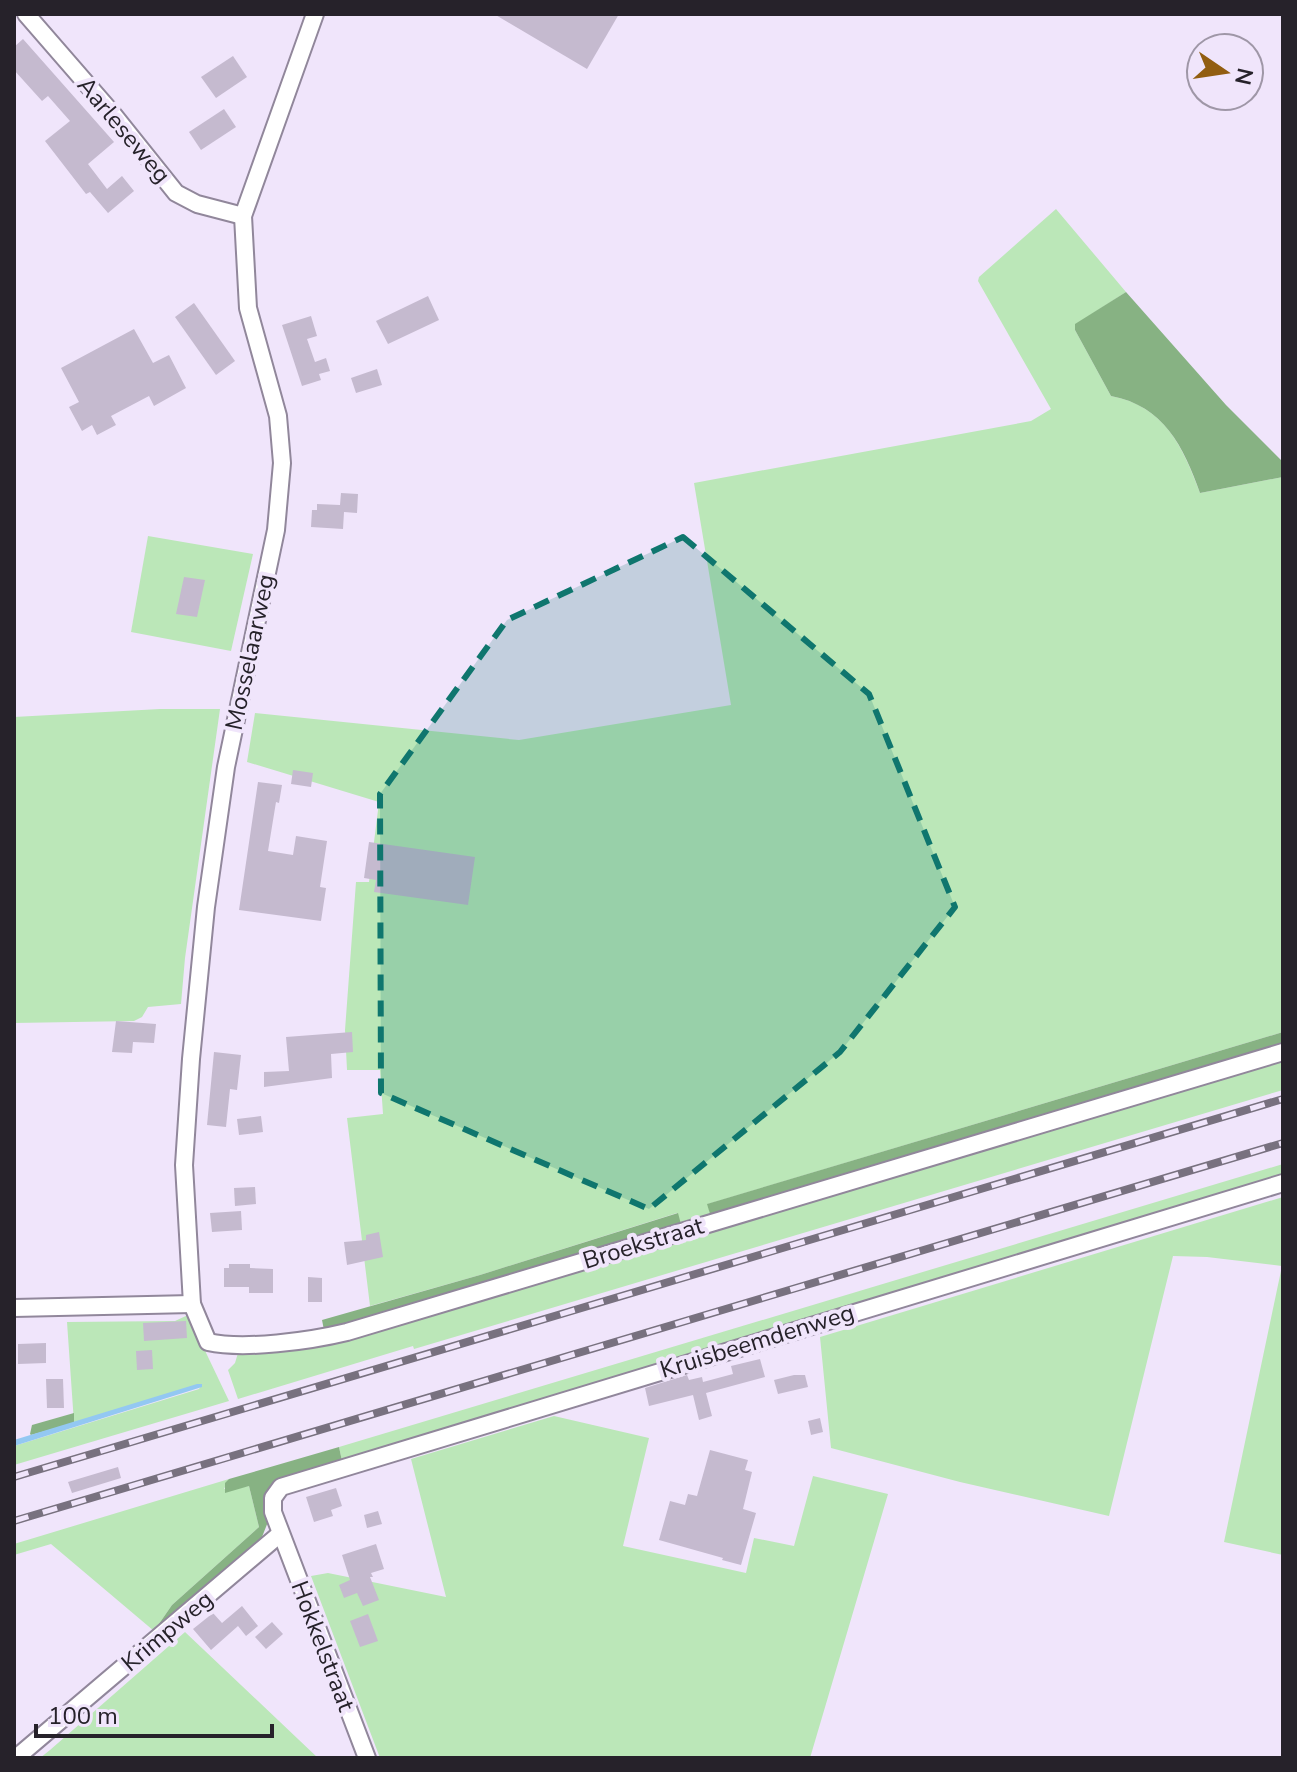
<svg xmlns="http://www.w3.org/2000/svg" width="1297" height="1772" viewBox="0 0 1297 1772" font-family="'Nunito Sans',sans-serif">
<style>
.green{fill:#bbe7b8}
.forest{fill:#87b283}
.water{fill:#93c8f2}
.building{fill:#c5bacf}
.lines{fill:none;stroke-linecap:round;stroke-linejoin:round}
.minor-casing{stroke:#91879b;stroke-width:20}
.minor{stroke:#fff;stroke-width:16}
.rail-casing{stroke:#78717f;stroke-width:8}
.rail{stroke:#f0e5fb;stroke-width:5;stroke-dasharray:15;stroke-linecap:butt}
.marked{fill:#0f766e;fill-opacity:0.2;stroke:#0f766e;stroke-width:6;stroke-dasharray:16 10;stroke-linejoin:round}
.labels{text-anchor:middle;stroke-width:8;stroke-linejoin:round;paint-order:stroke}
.street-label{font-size:24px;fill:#26222a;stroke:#f0e5fb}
</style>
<rect width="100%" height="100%" fill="#f0e5fb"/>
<!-- green -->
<g class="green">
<path d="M1056 209 1126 292 1075 325V330L1111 396C1164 406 1182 445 1200 493L1283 477V1032L708 1204 710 1214 1283 1043V1048L682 1228 677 1213 480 1275 370 1306 347 1118 383 1114 380 1070H347L345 1030 356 882H369L379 802 247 762 255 713 519 740 731 705 694 483 1031 421 1051 409 978 281 979 277Z"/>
<path d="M148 536 253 554 231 651 131 632Z"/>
<path d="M160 709H220L185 958 181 1004 148 1007 142 1017 134 1021 14 1023V717Z"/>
<path d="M1283 1056V1090L414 1349 413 1346 238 1399 228 1370 235 1363 238 1353 258 1352Z"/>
<path d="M1283 1164V1179L342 1461 339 1447Z"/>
<path d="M1283 1197V1555L1224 1542 1282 1266 1207 1257 1173 1256 1109 1516 960 1482 831 1448 820 1337Z"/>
<path d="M188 1315 229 1401 14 1465V1446L199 1389 202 1384 74 1423 67 1322 175 1321Z"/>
<path d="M554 1416 649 1438 623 1546 746 1573 754 1538 794 1546 813 1476 888 1494 810 1758H380L311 1576 328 1573 446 1597 411 1459Z"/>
<path d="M229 1479 224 1489 249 1486 259 1527 172 1605 154 1631 51 1544 14 1555V1544Z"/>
<path d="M185 1632 318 1758H40L50 1750Z"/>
</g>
<!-- forest -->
<g class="forest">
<path d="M1126 292 1226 405 1283 462V477L1200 493C1183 446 1164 406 1111 396L1075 330V324Z"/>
<path d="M1283 1032V1043L710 1214 707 1204Z"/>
<path d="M678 1213 682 1228 346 1328 324 1330 322 1320 480 1275Z"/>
<path d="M74 1413V1423L31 1435 30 1434 32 1425Z"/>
<path d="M339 1447 342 1461 285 1479 260 1542 154 1631 172 1605 259 1527 249 1486 225 1493V1483L229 1479Z"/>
</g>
<!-- water -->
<path class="water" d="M197 1384H202V1387L14 1446V1440Z"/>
<!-- building -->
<g class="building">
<path d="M494 14H619L587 69Z"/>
<path d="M23 39 114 142 88 164 107 189 122 176 134 191 108 213 90 192 86 194 45 141 70 121 48 96 42 101 14 70V47Z"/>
<path d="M233 56 247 77 216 98 201 77Z"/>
<path d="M224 109 236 127 201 150 189 132Z"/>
<path d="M428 296 439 320 388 344 376 321Z"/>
<path d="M194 303 235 361 216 375 175 317Z"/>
<path d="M311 316 317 336 307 339 315 362 326 358 330 371 319 374 321 380 302 386 282 325Z"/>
<path d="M134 329 153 363 169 355 186 388 154 406 149 396 111 416 116 425 97 435 92 425 82 431 69 407 79 402 61 368Z"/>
<path d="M377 369 382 385 356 393 351 378Z"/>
<path d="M341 493 358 494 357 513 344 512 343 529 311 527 312 510H317V504L340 505Z"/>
<path d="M184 577 205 580 197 617 176 614Z"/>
<path d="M293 770 313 773 311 787 291 784Z"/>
<path d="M258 782 282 785 279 803 276 802 268 851 293 855 296 836 327 841 320 887 326 888 321 921 239 910Z"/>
<path d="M369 842 475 857 468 905 374 892 376 880 364 878Z"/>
<path d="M116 1021 156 1024 154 1043 133 1042 132 1053 112 1052Z"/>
<path d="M352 1032 353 1052 331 1054 332 1078 264 1087V1072L289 1071 286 1037Z"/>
<path d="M214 1052 241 1055 237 1090 230 1089 226 1127 207 1125Z"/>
<path d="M261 1116 263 1132 239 1135 237 1119Z"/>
<path d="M255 1187 256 1204 235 1206 234 1188Z"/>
<path d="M241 1211 242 1230 212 1232 210 1213Z"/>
<path d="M379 1232 383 1257 347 1265 344 1242 366 1240V1235Z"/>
<path d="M229 1264H250V1268L273 1269V1293H249V1287H224V1268H229Z"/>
<path d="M308 1277 322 1278V1302H308Z"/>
<path d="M186 1321 187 1338 144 1341 143 1323Z"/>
<path d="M46 1343V1363L18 1364V1344Z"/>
<path d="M152 1350 153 1369 137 1370 136 1351Z"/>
<path d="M760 1359 765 1377 706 1393 712 1416 699 1420 693 1395 649 1406 645 1388 687 1375 689 1380 702 1377 703 1382 733 1374 731 1366Z"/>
<path d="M794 1375H805L808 1387 778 1394 774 1380Z"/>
<path d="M46 1379H63L64 1408H47Z"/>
<path d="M820 1418 823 1432 811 1435 808 1421Z"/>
<path d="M710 1450 748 1460 745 1470 752 1472 743 1509 756 1513 741 1565 722 1560 723 1558 659 1540 670 1501 685 1505 688 1494 697 1496Z"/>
<path d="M118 1467 121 1478 72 1493 68 1482Z"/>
<path d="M336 1488 342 1506 331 1510 333 1516 314 1522 306 1497Z"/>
<path d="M378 1511 382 1524 367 1528 364 1515Z"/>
<path d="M376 1544 384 1569 371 1573 373 1577H370L379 1600 363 1606 357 1593 344 1598 339 1585 350 1580 342 1555Z"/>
<path d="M242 1606 258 1626 246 1636 238 1626 211 1650 193 1629 213 1613 222 1623Z"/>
<path d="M368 1614 378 1641 360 1647 350 1621Z"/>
<path d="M272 1622 283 1634 266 1649 255 1637Z"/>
</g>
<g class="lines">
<!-- minor casing -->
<g class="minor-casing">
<g id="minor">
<path d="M26 14 112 113 176 193 197 204 243 216"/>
<path d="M315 14 243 216 248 308 278 416 282 463 276 530 226 767 206 907 191 1059 184 1165 192 1304 208 1342C244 1350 310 1341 347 1332L1283 1052"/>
<path d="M14 1308 192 1304"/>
<path d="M16 1758 280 1534"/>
<path d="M367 1758 273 1512V1498L281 1487 1283 1183"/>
</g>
</g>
<!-- minor -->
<use href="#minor" class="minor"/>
<!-- rail casing -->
<g class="rail-casing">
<g id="rail">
<path d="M14 1477 1283 1099"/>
<path d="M14 1521 1283 1143"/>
</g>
</g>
<!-- rail -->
<use href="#rail" class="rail"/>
</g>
<!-- marked area -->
<path class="marked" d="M683 537 869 694 955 907 840 1052 649 1209 381 1093 380 794 507 620Z"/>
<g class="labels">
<!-- street labels -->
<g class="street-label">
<text transform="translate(124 130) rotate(50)" y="8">Aarleseweg</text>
<text transform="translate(250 652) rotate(-78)" y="8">Mosselaarweg</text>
<text transform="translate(643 1243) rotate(-17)" y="8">Broekstraat</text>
<text transform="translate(757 1341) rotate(-17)" y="8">Kruisbeemdenweg</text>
<text transform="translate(167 1631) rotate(-40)" y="8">Krimpweg</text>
<text transform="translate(323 1646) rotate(69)" y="8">Hokkelstraat</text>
</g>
</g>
<!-- border -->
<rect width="1297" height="1772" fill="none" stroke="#26222a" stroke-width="32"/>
<!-- north arrow -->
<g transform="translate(1225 72) rotate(103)"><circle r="38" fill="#f0e5fb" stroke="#9f97a7" stroke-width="2"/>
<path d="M0-6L14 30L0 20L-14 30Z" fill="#925e11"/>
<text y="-12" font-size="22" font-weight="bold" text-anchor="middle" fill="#26222a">N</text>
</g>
<!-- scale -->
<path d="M36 1724v12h236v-12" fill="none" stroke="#26222a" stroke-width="4"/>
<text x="48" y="1724" font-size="24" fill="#26222a" stroke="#f0e5fb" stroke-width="6" paint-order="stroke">100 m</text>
</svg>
